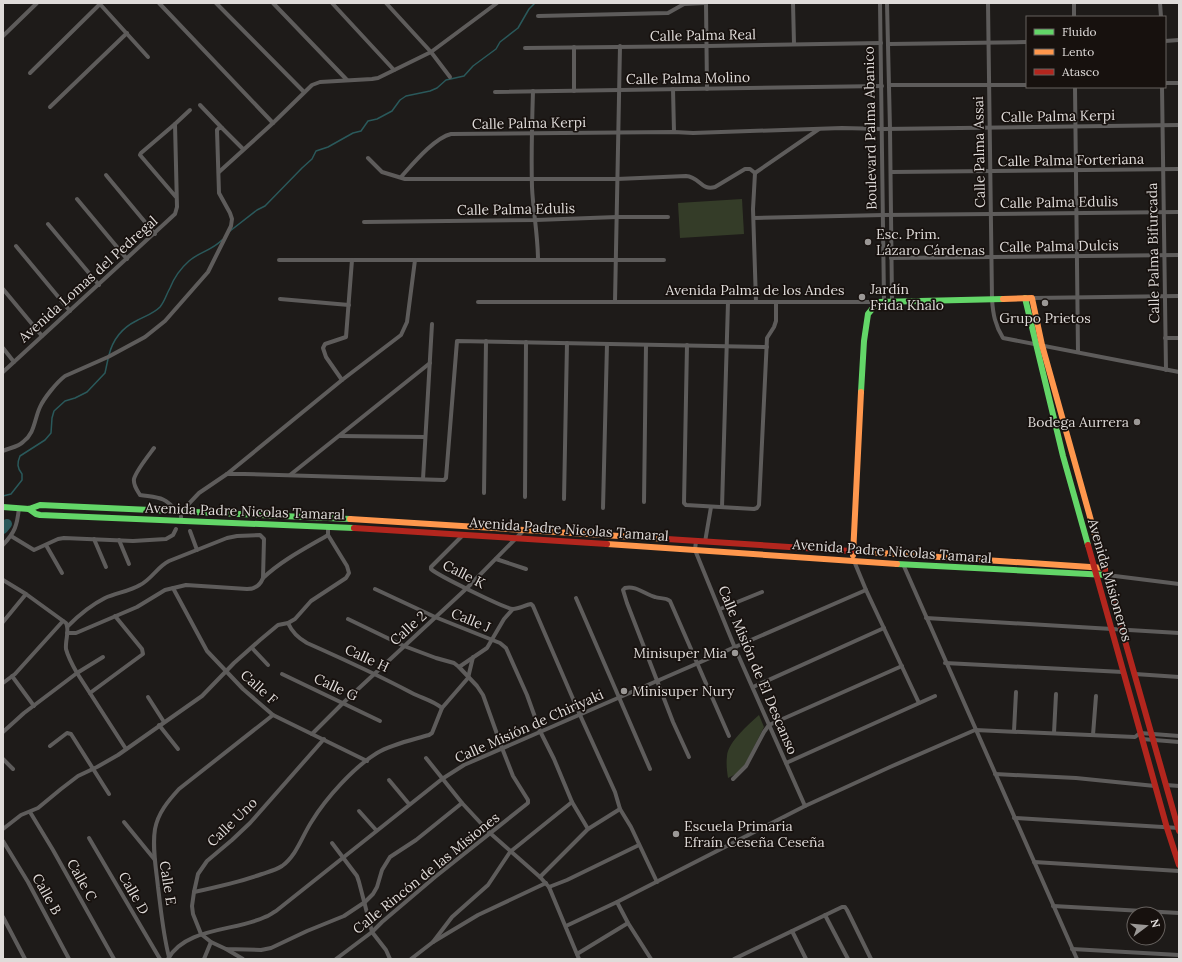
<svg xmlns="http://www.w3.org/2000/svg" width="1182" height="962" viewBox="0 0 1182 962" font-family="Lora,serif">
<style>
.green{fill:#343c28}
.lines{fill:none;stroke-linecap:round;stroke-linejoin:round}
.stream{stroke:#2a595b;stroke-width:1.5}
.river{stroke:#2a595b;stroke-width:10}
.street{stroke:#5e5c5b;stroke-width:4}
.fast{stroke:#63d668;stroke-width:6}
.slow{stroke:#ff974d;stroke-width:6}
.jam{stroke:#b3261e;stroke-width:6}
.poi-dot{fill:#9b9896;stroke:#17110e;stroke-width:1.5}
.labels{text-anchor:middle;stroke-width:3.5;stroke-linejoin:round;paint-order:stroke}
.street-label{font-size:14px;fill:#dfdbd9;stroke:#17110e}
.poi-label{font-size:14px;fill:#dfdbd9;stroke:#17110e;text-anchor:start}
</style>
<rect width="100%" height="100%" fill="#1e1b19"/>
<!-- green -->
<g class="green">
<path d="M742 199 744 234 680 238 678 203Z"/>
<path d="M759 715 764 727 745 765 738 773 728 778C727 771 726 764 727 756 728 742 749 724 759 715Z"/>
</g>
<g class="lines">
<!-- stream -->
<g class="stream">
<path d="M230 231 257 210 265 206 302 168 312 159 316 151 328 147 353 133 361 131 368 121 377 119 392 111 400 100 406 96 430 91 437 88 446 80 464 76 473 66 496 49 500 42 518 28 529 9 535 3"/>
<path d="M109 355C113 339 122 328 136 321 145 316 153 314 160 307 165 301 166 295 170 288 174 278 181 268 189 261 199 252 211 251 222 240"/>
<path d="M3 496 11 494 22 480V474C17 468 17 463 20 456L45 440 51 433 52 418 54 411 65 401 75 398 87 392 105 373 108 359"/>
</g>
<!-- river -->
<path class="river" d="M3 529 7 524"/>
<!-- street -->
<g class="street">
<path d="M99 3 148 57"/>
<path d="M159 3 273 123"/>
<path d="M216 3 304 92"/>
<path d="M273 3 347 80"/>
<path d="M332 3 394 70"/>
<path d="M386 3 431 52 450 77"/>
<path d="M706 3 707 89"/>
<path d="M793 3 794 44"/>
<path d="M880 3 884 301"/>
<path d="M887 3 890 129 892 301"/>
<path d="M988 3 992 299C993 314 995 325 1003 338L1179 372"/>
<path d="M1074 3V17"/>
<path d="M1160 3 1161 17"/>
<path d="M538 16 668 13 684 4 705 3"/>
<path d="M3 36 37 3"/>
<path d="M1165 41 1179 40"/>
<path d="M889 44 1027 42"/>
<path d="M574 47V91"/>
<path d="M525 48 707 46 881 43"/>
<path d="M30 73 100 4"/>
<path d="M1165 83H1179"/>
<path d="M890 85H1027"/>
<path d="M1075 87 1078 352"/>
<path d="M1162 87 1166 370"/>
<path d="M673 89 674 132"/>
<path d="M533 91C532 123 531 155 532 187 533 211 538 235 538 260"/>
<path d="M495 92 882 86"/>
<path d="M200 105 222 128"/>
<path d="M50 107 127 33"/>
<path d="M175 124 190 110"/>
<path d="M368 158 382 172 405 179H617L686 176C700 177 701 191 715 187L745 169H750L755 173"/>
<path d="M219 172 273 123 312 85 320 82 372 79 378 78 431 52 497 3"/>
<path d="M891 172 1179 169"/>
<path d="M755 173 753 209 756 302"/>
<path d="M755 173 819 129"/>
<path d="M106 175 155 234"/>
<path d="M401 177C412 165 434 138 451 134L674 132 693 133 842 128 883 129 1179 125"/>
<path d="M77 199 127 259"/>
<path d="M754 218 884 215 1179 212"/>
<path d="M364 222 536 220 617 217H668"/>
<path d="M48 224 99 285"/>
<path d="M16 246 70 311"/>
<path d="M891 258 1179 255"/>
<path d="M279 260H664"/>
<path d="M3 289 42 336"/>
<path d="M1032 298 1179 296"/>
<path d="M280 299 349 305"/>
<path d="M478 302H878"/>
<path d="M615 302 620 46"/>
<path d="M1165 338H1179"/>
<path d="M687 345 684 503 686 505 754 509 757 508 759 505 767 338 774 327 776 321V302"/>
<path d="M3 348 14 362"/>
<path d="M3 372 175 214 177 207 175 124 141 153 140 155 176 197"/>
<path d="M342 380 326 357 323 348 325 344 346 337 352 260"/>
<path d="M340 436 425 437"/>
<path d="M154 448C148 456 136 471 134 479 133 485 137 490 140 495 160 498 163 496 178 512"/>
<path d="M3 451C9 448 18 447 23 442 35 433 34 420 40 407 44 398 57 382 65 376L108 357 145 337 165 321 208 272 231 226 232 219 230 213 219 193 217 130 219 128H222L243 149"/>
<path d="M227 474H244L444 480 446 478 457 341 767 347"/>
<path d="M290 475 430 363"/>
<path d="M423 479 432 324"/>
<path d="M484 493 486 341"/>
<path d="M525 497 526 342"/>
<path d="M564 499 567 343"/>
<path d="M644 502 646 345"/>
<path d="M722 507 728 302"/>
<path d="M603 508 607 344"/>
<path d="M181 521V512L199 493 227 474 342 380 401 335 407 322 415 260"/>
<path d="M190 531 197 550"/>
<path d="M464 534 431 567V569C437 575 506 609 513 609 519 609 525 605 531 604L533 606 580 715 615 792 620 809 631 827 657 882"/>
<path d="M11 536 34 550 58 539 64 538 133 541 166 539 173 535 176 529"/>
<path d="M94 539 106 567"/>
<path d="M119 540 129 564"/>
<path d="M696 541 695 550 735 648 805 806"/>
<path d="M705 542 711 507"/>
<path d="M3 545C15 532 17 526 19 508"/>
<path d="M46 545 62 573"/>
<path d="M496 559 526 569"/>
<path d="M854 561 866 590 919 703"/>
<path d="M903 564 1077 959"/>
<path d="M1107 575 1179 584"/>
<path d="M263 578C282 560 306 548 328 535V527"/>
<path d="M3 580 26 594 66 623C70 630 65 640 66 649 68 657 73 666 77 673L126 749"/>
<path d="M173 588 207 651 243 689 273 715 367 761"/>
<path d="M375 589 435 617 500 643 506 648 527 695 540 731 554 759 572 802 588 829"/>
<path d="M576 598 650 769"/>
<path d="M720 609 762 592"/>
<path d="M926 618 1179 633"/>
<path d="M3 622 26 594"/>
<path d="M288 623C292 632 298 638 307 643 343 659 378 675 412 693 422 698 434 701 442 708"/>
<path d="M67 633H76L137 607 165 590 186 585 247 589C255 589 260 586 263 578L264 539 260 535 237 536 227 538 169 561C157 567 152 579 140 585 130 591 116 593 105 598 91 605 79 615 68 626"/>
<path d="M252 648 268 665"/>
<path d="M945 663 1123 672"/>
<path d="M459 667 487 648 504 619 513 609"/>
<path d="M282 674 380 721"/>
<path d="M1135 674 1179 677"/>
<path d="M12 676 34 706"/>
<path d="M3 683 15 674 63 621"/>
<path d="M753 687 884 628"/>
<path d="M90 693 143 654 142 649 115 616"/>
<path d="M148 697 164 722"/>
<path d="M159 725 178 749"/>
<path d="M1014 731 1016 692"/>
<path d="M3 732 24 713 77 673 103 657"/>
<path d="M1054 733 1056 694"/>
<path d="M312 734 343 703 467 588 525 529"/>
<path d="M1093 735 1096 696"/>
<path d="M324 739 250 823 232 840 207 861 198 874 194 892 192 906 193 914 201 934 211 942 226 949 261 950 271 948 307 931 344 916 365 902 373 894 377 887 382 870 390 857 416 840 462 803"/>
<path d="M1142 739 1179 742"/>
<path d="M50 746 67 733 71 734 109 794"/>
<path d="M689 757 673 722 627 603 623 590 625 588C635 585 645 594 655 597 660 599 665 597 670 601L729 736"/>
<path d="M426 758 462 803 490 833 540 877 549 887 579 959"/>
<path d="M3 759 13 769"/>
<path d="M786 763 935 696"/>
<path d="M995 774 1076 778 1155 786"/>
<path d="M733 779 746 766 764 732 769 725 902 666"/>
<path d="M389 780 409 804"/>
<path d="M1166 785 1179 786"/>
<path d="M359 811 376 830"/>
<path d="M30 812 53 850 114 959"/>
<path d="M1014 818 1179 828"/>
<path d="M124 822 155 860"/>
<path d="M3 829 21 815 38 808 61 789 78 776 97 767 118 755 202 696 234 663 260 640 278 625 288 623 295 619 311 601 346 578 349 573 347 566 328 535"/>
<path d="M89 838 160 959"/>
<path d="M3 841 28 882 69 959"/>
<path d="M332 843 357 876 359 882 372 932 386 950 390 959"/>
<path d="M1034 862 1179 871"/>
<path d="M540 877 588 829 620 809"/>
<path d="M549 887 567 880 639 845"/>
<path d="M194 892C217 887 240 882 262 874 268 872 276 870 282 866 297 855 302 836 312 821 326 798 354 767 377 753 392 744 412 740 429 735L432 733 442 708 468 678 473 657"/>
<path d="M617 902 628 923 651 959"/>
<path d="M1053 906 1179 913"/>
<path d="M825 915 848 959"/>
<path d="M3 917 25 959"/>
<path d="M566 926 617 902 805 806 890 767 975 730 1135 737 1140 733 1179 736"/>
<path d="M792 931 806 959"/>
<path d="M433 942 452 917 488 885 510 852 572 802"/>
<path d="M226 949 243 959"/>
<path d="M1072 949 1179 955"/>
<path d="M577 954 628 923"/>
<path d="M169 957C163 934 161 910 158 887 156 868 152 847 155 829 158 813 168 801 179 789L273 715"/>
<path d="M168 959C185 927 237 931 265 917 269 916 272 913 276 911L442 779 464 765 866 590"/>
<path d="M204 959 211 942"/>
<path d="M336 959 372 932 382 922 435 877 528 803V800L513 776 502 748 483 695 477 686 459 667 454 663 436 658 404 646 348 619"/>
<path d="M411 959 433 942 478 915 546 883"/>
<path d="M734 959 842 907H845L847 910 871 959"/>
</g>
<!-- fast -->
<g class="fast">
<path d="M1025 298 1063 456 1088 545"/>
<path d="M861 392 864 341 868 314 878 302 1003 299"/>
<path d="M3 507 29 509 40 505 350 519"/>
<path d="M29 509 36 514 40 515 354 528"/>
<path d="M897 564 1107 575"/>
</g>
<!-- slow -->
<g class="slow">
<path d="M1003 299 1032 298 1042 345 1104 567"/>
<path d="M350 519 667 539"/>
<path d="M607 544 897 564"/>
<path d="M851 551 1105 568"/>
<path d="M853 555 861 392"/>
</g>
<!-- jam -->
<g class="jam">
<path d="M354 528 607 544"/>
<path d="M667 539 851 551"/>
<path d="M1088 545 1167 828 1179 865"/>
<path d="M1104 567 1179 831"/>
</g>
</g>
<!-- markers -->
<g class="poi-dot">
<circle cx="868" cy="242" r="4"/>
<circle cx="862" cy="297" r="4"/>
<circle cx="1045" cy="303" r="4"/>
<circle cx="1137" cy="422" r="4"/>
<circle cx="735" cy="653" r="4"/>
<circle cx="624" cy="691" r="4"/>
<circle cx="676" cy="834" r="4"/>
</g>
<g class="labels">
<!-- street labels -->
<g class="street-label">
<text transform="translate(703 35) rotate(-1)" y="5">Calle Palma Real</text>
<text transform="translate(688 78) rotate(-1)" y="5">Calle Palma Molino</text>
<text transform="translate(1058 116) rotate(-1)" y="5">Calle Palma Kerpi</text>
<text transform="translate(529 123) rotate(-1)" y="5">Calle Palma Kerpi</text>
<text transform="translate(870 128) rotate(-91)" y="5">Boulevard Palma Abanico</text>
<text transform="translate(979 152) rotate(-91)" y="5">Calle Palma Assai</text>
<text transform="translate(1071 160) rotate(-1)" y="5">Calle Palma Forteriana</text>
<text transform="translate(1059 202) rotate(-1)" y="5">Calle Palma Edulis</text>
<text transform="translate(516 209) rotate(-1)" y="5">Calle Palma Edulis</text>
<text transform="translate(1059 246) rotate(-1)" y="5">Calle Palma Dulcis</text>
<text transform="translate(1153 253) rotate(-91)" y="5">Calle Palma Bifurcada</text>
<text transform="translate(88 279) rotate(-42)" y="5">Avenida Lomas del Pedregal</text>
<text x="755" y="295">Avenida Palma de los Andes</text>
<text transform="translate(245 511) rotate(2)" y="5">Avenida Padre Nicolas Tamaral</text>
<text transform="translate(569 529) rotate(4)" y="5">Avenida Padre Nicolas Tamaral</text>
<text transform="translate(892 551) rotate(4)" y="5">Avenida Padre Nicolas Tamaral</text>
<text transform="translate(464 574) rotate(27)" y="5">Calle K</text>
<text transform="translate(1110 580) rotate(74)" y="5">Avenida Misioneros</text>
<text transform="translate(471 620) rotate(22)" y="5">Calle J</text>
<text transform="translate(408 628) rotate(-42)" y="5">Calle 2</text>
<text transform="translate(367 658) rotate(25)" y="5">Calle H</text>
<text transform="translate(758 670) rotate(67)" y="5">Calle Misión de El Descanso</text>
<text transform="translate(259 687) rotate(42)" y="5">Calle F</text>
<text transform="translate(336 687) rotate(25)" y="5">Calle G</text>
<text transform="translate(529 726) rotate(-24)" y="5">Calle Misión de Chiriyaki</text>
<text transform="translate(232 822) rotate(-44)" y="5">Calle Uno</text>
<text transform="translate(426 873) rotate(-39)" y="5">Calle Rincón de las Misiones</text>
<text transform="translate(82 880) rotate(61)" y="5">Calle C</text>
<text transform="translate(168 883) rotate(81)" y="5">Calle E</text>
<text transform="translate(134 893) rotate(60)" y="5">Calle D</text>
<text transform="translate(47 894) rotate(61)" y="5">Calle B</text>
</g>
<!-- poi labels -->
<g class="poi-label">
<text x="876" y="239">Esc. Prim.<tspan x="876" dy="16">Lázaro Cárdenas</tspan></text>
<text x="870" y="294">Jardín<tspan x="870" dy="16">Frida Khalo</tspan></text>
<text x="1045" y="323" text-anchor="middle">Grupo Prietos</text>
<text x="1129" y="427" text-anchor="end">Bodega Aurrera</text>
<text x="727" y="658" text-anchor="end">Minisuper Mia</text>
<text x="632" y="696">Minisuper Nury</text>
<text x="684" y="831">Escuela Primaria<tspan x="684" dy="16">Efraín Ceseña Ceseña</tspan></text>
</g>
</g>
<!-- border -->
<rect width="1182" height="962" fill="none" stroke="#dfdbd9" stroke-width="8"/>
<!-- legend -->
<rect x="1026" y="16" width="140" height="72" fill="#17110e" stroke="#67625f"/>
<rect x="1034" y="29" width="20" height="6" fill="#63d668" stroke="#67625f"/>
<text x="1062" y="36" font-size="12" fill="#dfdbd9">Fluido</text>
<rect x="1034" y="49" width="20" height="6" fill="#ff974d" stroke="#67625f"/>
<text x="1062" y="56" font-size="12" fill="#dfdbd9">Lento</text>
<rect x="1034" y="69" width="20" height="6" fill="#b3261e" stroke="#67625f"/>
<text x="1062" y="76" font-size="12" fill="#dfdbd9">Atasco</text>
<!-- north arrow -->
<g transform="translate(1146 926) rotate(74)"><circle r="19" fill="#17110e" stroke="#67625f"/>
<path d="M0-3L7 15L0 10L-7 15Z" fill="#9b9896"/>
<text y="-6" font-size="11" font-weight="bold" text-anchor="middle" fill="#dfdbd9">N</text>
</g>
</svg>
